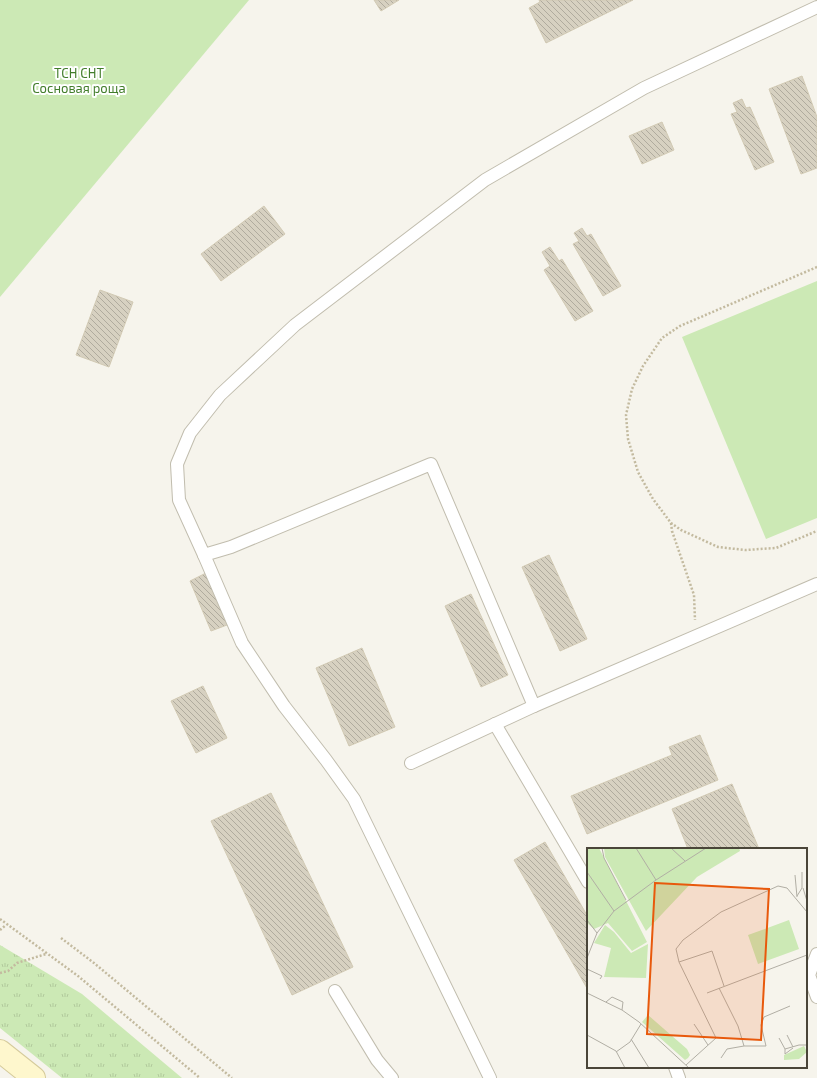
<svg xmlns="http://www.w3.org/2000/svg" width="817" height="1078" viewBox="0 0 817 1078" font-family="'Exo 2',sans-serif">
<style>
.grass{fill:url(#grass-tufts)}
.garden{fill:#cce9b5}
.building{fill:url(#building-back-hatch);stroke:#d2cab4}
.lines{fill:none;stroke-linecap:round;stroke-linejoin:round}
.lane-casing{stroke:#c1bdae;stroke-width:14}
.secondary-casing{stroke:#d5cb9b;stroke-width:24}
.path{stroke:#c3ba9f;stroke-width:2.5;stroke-dasharray:2 2;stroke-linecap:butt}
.lane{stroke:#fff;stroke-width:12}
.secondary{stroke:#fef7cd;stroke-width:22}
.labels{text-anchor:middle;stroke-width:4;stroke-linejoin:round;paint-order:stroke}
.park-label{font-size:13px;fill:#427d2b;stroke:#fff}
.inset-road{fill:none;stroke:#b1aea4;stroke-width:1}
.view{fill:#e8590c;fill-opacity:0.15;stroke:#e8590c;stroke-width:2}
.inset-edge{fill:none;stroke:#4a4539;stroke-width:2}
</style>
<defs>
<pattern id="grass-tufts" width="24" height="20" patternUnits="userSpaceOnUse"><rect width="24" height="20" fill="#cce9b5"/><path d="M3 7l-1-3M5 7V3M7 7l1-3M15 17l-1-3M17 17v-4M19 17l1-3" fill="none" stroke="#b1c99c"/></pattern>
<pattern id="building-back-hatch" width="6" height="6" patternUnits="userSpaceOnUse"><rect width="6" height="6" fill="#d7d1c1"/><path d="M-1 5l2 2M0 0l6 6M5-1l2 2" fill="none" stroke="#b0ab9e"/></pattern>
</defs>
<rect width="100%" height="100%" fill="#f6f4ec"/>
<!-- grass -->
<path class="grass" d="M0 945 82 994 182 1078H62L0 1028Z"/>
<!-- garden -->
<g class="garden">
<path d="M0 0H249L0 297Z"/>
<path d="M817 281V518L766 539 682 337Z"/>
</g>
<!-- building -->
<g class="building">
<path d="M374 0H399L381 11Z"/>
<path d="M539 0H633L546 43 529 8 540 2Z"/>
<path d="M802 76 817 117V168L801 174 769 89Z"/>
<path d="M742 99 746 108 750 107 774 162 755 170 731 114 737 112 733 103Z"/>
<path d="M662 122 674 150 642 164 629 136Z"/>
<path d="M264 206 285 234 221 281 201 254Z"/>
<path d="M582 228 587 236 591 234 621 286 603 296 573 244 579 241 574 233Z"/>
<path d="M550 247 559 261 562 259 593 311 575 321 544 270 550 266 542 252Z"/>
<path d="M100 290 133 302 109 367 76 355Z"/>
<path d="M549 555 587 639 560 651 522 567Z"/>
<path d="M206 573 227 625 211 631 190 581Z"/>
<path d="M471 594 508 675 481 687 445 606Z"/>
<path d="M362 648 395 727 349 746 316 668Z"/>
<path d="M203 686 227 738 196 753 171 701Z"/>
<path d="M700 735 718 780 587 834 571 796 672 755 669 747Z"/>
<path d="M732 784 759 849H688L672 809Z"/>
<path d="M271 793 353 967 292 995 211 821Z"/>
<path d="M545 842 588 917V990L514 860Z"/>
</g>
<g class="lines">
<!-- lane casing -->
<g class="lane-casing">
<g id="lane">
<path d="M204 555 242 643 284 706 326 760 354 799 490 1078"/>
<path d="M534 706 431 464 231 547 204 555 179 500 177 464 190 433 220 395 295 325 485 180 644 88 817 7"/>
<path d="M495 724 588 882"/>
<path d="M411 763 534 706 817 584"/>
<path d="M817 954 809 975 817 997"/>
<path d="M335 991 377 1060 392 1078"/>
<path d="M675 1067 679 1078"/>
</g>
</g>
<!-- secondary casing -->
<g class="secondary-casing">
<path id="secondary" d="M0 1051 34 1078"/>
</g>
<!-- path -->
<g class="path">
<path d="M817 267 680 326 662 338 643 366 632 389 626 415 628 439 638 472 653 499 671 523 681 530 718 547 745 550 776 548 817 531"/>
<path d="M671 523 672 531 694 595 695 620"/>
<path d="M0 919 78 976 200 1078"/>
<path d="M0 930 6 925"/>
<path d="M61 938 94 963 232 1078"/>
<path d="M0 973 8 971 17 963 46 954"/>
</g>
<!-- lane -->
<use href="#lane" class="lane"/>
<!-- secondary -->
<use href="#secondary" class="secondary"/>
</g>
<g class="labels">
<!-- park labels -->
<g class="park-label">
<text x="79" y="78">ТСН СНТ<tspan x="79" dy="15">Сосновая роща</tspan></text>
</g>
</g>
<!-- overview -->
<g transform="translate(587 848)">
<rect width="220" height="220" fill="#f6f4ec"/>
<path d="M61 167 100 201 103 207 101 210 98 212 55 174ZM217 198 220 204 212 211 197 212V207Z" fill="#cce9b5"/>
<path d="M18 77 27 84 44 105 61 96 59 130 17 129 24 100 7 95Z" fill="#cce9b5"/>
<path d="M0 0H12L60 94 45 103 21 75 7 81 0 75ZM17 0H152L153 3 110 29 59 83 18 9ZM202 72 212 101 171 116 161 87Z" fill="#cce9b5"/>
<path class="inset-road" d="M15 0 17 10 39 52M49 0 69 32M84 0 98 13M0 24 27 63M208 27 210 49M216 40 220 53M210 48 215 40V24M0 72 10 85M0 110 10 85 27 63 69 32 119 0M92 114 129 190 99 217M0 121 15 128 13 131M137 138 125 103 92 114 89 101 96 92 134 64 191 38 200 40 220 64M132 140 151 178 157 198H179L174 177 177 169 203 158M0 145 35 162 52 174 102 220M120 145 220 107M19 154 25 149 36 154 35 162M107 176 121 197M0 187 29 203 38 220M200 187 206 199M192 190 198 201M44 191 62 220M206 200 198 206V201L212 197H220M29 204 43 194 54 176M134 210 140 201 157 198"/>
<path class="view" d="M68 35 182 41 174 192 60 186Z"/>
<rect width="220" height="220" class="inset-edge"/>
</g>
</svg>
